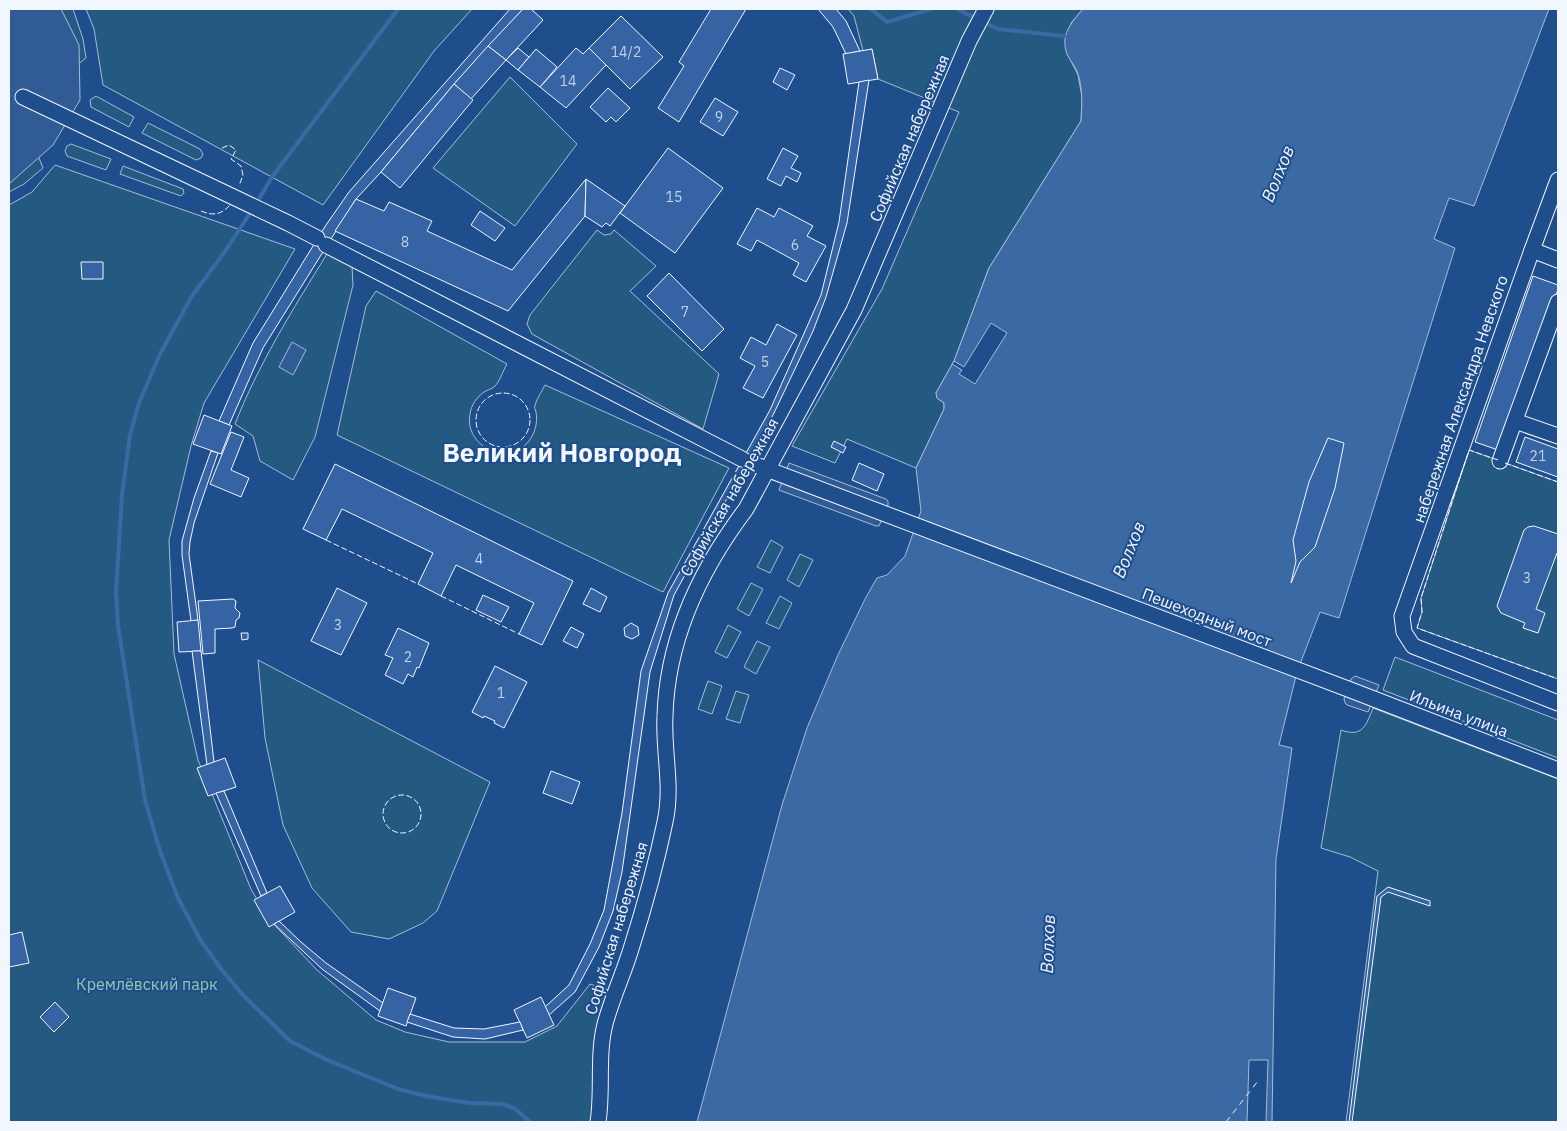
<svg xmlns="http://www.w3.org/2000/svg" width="1567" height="1131" viewBox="0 0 1567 1131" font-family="'IBM Plex Sans',sans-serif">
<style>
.green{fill:#245a82;stroke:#a8bbd7}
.parking{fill:#305b95;stroke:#a8bbd7}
.water{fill:#3b69a3;stroke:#a8bbd7}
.pier{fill:#1f4e8c;stroke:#a8bbd7}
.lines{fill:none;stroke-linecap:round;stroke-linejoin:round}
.stream{stroke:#3b69a3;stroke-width:4}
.ferry{stroke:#f2f6ff;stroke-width:1;stroke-dasharray:6 5;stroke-linecap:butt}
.building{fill:#3563a3;stroke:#f2f6ff}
.minor-casing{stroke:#f2f6ff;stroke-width:17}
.minor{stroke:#1f4e8c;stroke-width:15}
.fence{stroke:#f2f6ff;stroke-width:1;stroke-dasharray:6 2.5;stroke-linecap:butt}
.labels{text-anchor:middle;stroke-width:4;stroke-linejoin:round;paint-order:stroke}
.number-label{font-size:14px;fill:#c3d1e8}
.street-label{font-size:16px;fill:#f2f6ff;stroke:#1f4e8c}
.park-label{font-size:16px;fill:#97c8a6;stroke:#1f4e8c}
.water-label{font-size:18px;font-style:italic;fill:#f2f6ff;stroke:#1f4e8c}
.town-label{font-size:26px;font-weight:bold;fill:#f2f6ff;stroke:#1f4e8c}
</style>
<rect width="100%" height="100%" fill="#1f4e8c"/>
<!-- green -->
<g class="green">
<path d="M57 9H73L83 39 86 58 71 70Z"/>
<path d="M86 9H472L434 51 323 205 103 85 94 29Z"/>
<path d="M848 9H1083L1071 23 1067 53 1078 75 1082 97 1081 121 989 268 954 361 936 393 937 398 944 403V409L916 468 847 439 835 463 792 446 882 289 959 112 878 79 872 49 863 51 854 16Z"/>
<path d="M510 77 577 144 515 226 433 168Z"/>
<path d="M96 96 134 117 129 127 91 107 90 100Z"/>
<path d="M148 123 200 149 203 154 201 158 196 160 142 133Z"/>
<path d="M71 144 111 159 106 170 67 156 65 151 67 146Z"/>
<path d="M37 153 43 168 24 184 9 192V174Z"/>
<path d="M55 165 295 249 204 403 191 446 169 540 174 654 198 760 251 889 267 917 317 970 376 1020 405 1032 449 1042H525L557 1026 590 984 609 990 591 1122H9V205L32 192Z"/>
<path d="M123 166 183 189 184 193 181 196 120 174Z"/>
<path d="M597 230 604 235 611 234 614 230 656 266 630 291 719 374 703 429 532 334 527 324 530 315Z"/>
<path d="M327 254 352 266 353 285 315 437 293 480 260 461 253 436 235 424C257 367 294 307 327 254Z"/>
<path d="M376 291 507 364C503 370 500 382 494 387 492 389 487 390 484 392 477 397 471 405 470 414 464 447 508 467 529 441 535 433 538 422 536 412 535 408 534 409 535 405 537 398 542 391 545 385L729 468 663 592 337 435 366 306Z"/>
<path d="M1469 450 1558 482V679L1417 628 1422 612 1421 598Z"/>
<path d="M771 540 783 547 770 573 757 567Z"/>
<path d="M800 554 813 560 799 587 787 580Z"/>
<path d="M751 583 763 589 749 616 737 609Z"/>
<path d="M780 596 792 603 779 629 766 623Z"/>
<path d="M728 625 741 632 727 658 715 652Z"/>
<path d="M757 641 770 647 756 674 744 667Z"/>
<path d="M1395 657 1558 720V758L1383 690Z"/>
<path d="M258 660 490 782 437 911 423 923 389 939 351 932 312 888 283 825 265 738Z"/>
<path d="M708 681 722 686 712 714 698 709Z"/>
<path d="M736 691 749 695 740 723 726 719Z"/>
<path d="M1373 708 1558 779V1122H1346L1378 871 1350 857 1321 848 1341 730C1363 738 1366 725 1373 708Z"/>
</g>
<!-- parking -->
<g class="parking">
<path d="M9 9H61L79 45 80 100 53 145 9 184Z"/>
<path d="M292 342 306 350 293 375 279 367Z"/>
<path d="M789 463 886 499 888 501V505L879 526H876L779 490Z"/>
<path d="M1355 676 1379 685 1368 712 1347 705 1345 703 1344 699 1351 679Z"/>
</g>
<!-- water -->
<path class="water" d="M1083 9H1549L1474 206 1449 198 1434 239 1455 248 1339 618 1320 612 1297 672 1279 745 1292 748 1276 859 1272 1122H697L782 805 807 728 837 657 865 599 877 578 887 575 905 556 921 511 916 468 944 409V403L937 398 936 393 954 361 989 268 1081 121C1082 106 1083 89 1078 74 1076 67 1070 61 1067 54 1060 35 1071 23 1083 9Z"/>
<!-- pier -->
<g class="pier">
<path d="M991 323 1007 333 975 384 959 374 962 370 952 364 954 361 964 367Z"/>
<path d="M1249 1060H1268L1266 1122H1247Z"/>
</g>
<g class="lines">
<!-- stream -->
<g class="stream">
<path d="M871 9 887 22 931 9"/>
<path d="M957 9 977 19"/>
<path d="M983 22 998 29 1064 36"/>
<path d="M256 204 272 177 398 9"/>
<path d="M252 210 226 250 192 296 160 354 139 403 130 435 122 494 116 592 118 625 145 800 160 851 178 898 201 941 221 969 243 995 290 1041 325 1059 398 1089 426 1096 469 1103 502 1104 514 1108 530 1122"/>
</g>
<!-- ferry -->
<path class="ferry" d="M1226 1122 1258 1081"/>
</g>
<!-- building -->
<g class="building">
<path d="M510 9H523L454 84 381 172 356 199 263 348 229 425 219 421 253 343 326 225 349 192Z"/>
<path d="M523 9H531L543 20 506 60 488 46Z"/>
<path d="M711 9H746L679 122 658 108 684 66 679 62Z"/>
<path d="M818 9H836L846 21 860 51 846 54 833 27Z"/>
<path d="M621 16 663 57 630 89 589 48Z"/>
<path d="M488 46 506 60 471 99 454 84Z"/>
<path d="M518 48 529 57 518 70 506 60Z"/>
<path d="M576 48 583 54 589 48 606 65 566 108 540 87Z"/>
<path d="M536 49 557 67 540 87 518 70Z"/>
<path d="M872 49 878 79 848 84 843 54Z"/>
<path d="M780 68 795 75 787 90 773 82Z"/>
<path d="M869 80 847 223 826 297 813 331 774 413 674 595 650 672 622 872 613 911 599 947 575 992 549 1015 545 1007 569 985 590 944 604 910 622 813 641 671 668 593 770 410 821 295 839 222 859 82Z"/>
<path d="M454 84 473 100 400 188 381 172Z"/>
<path d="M608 88 630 108 616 122 611 117 606 122 590 107Z"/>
<path d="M715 98 738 112 723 136 700 122Z"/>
<path d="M668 148 723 188 675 253 620 213Z"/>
<path d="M783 148 798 156 791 168 801 173 797 182 786 176 781 186 767 179Z"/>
<path d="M586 179 585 216 508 311 335 231 356 199 384 211 389 202 432 221 427 231 512 270Z"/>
<path d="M586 179 625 206 610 226 606 223 602 227 585 216Z"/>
<path d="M757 208 774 217 779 208 813 226 807 236 826 246 806 282 793 275 799 263 757 240 751 251 737 244Z"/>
<path d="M480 211 505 228 495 241 471 225Z"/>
<path d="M81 262H103V279H82Z"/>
<path d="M669 273 724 329 702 351 647 296Z"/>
<path d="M1533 276 1558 285V289L1501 451 1475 442Z"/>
<path d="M777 324 797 335 763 398 743 388 755 366 740 358 751 337 766 345Z"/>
<path d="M204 415 232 426 221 454 193 444Z"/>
<path d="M231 432 244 437 231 470 249 478 241 497 210 484Z"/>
<path d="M1525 437 1558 449V477L1516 462Z"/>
<path d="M1328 438 1344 443 1335 488 1315 547 1300 562 1291 583 1296 561 1293 540 1309 482Z"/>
<path d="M834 441 846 447 843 453 831 447Z"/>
<path d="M211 451 218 453 194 523 190 542 189 554 198 620 191 621 182 555V541L194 498Z"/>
<path d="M859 463 884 474 877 491 852 480Z"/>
<path d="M335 464 573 581 542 645 519 634 534 603 456 565 441 596 418 584 433 553 342 509 326 540 303 529Z"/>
<path d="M1534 526 1558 534V533V554L1557 553 1536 609 1545 613 1538 633 1523 628 1525 623 1501 613 1497 606 1524 530 1528 527Z"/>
<path d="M337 588 367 603 341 655 311 641Z"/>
<path d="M591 588 607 597 600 612 583 604Z"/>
<path d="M483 595 509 607 501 622 476 610Z"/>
<path d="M233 599 236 601 235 608 240 613 239 618 236 620 235 627 232 628 215 629V653L203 654 198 601Z"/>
<path d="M198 620 201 651 179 652 177 622Z"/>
<path d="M631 623 638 627 639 635 632 639 625 636 624 628Z"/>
<path d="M571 627 584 634 577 648 563 641Z"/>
<path d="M398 628 429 643 419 668 417 667 413 677 408 674 403 684 385 675 393 658 385 655Z"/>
<path d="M241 633H248V639L242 640Z"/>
<path d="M192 651H201L214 762 207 765Z"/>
<path d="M495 666 527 682 504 728 494 723 495 721 484 716 483 718 472 712Z"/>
<path d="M225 758 236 787 208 796 197 768Z"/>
<path d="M551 771 580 782 572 804 543 793Z"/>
<path d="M224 791 267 893 261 896 216 793Z"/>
<path d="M280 886 295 912 269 927 254 900Z"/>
<path d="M1388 887 1430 901V906L1388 892 1381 897 1352 1122H1349L1377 896Z"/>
<path d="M279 921 301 942 326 963 383 1003 380 1011 322 969 274 924Z"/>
<path d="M22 932 29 963 9 967V935Z"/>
<path d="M388 988 416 998 406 1026 378 1016Z"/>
<path d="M541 997 554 1025 527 1038 514 1010Z"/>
<path d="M55 1002 69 1017 54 1032 40 1017Z"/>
<path d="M410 1014 454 1028 484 1029 520 1022 523 1030 485 1039 453 1037 407 1022Z"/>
</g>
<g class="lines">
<!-- minor casing -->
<g class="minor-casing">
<g id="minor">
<path d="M23 97 288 223 317 238"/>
<path d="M1558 180 1532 250 1402 616 1404 632 1413 646 1558 703"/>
<path d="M326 245 742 459"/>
<path d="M1532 250 1558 260"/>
<path d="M1515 421 1558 436"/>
<path d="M1500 461 1558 302"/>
<path d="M748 462 1348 689 1558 770"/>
<path d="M598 1122C603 1090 597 1056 605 1024 612 998 623 975 631 949 644 908 656 865 665 822 673 786 663 752 665 716 667 638 700 570 746 509L854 310 969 41 986 9"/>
</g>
</g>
<!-- minor -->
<use href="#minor" class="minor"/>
<!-- fence -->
<g class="fence">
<path d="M222 148 229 145 236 150 231 159 241 166 243 175 239 186"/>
<path d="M201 211C213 216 221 215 230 205"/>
<circle cx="503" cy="420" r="27"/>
<path d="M1498 460 1469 450 1421 598 1422 612 1417 628 1558 679"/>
<path d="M1505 463 1558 482"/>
<path d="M326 540 418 584"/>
<path d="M441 596 519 634"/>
<circle cx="402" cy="814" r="19"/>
</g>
</g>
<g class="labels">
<!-- number labels -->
<g class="number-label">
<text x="626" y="57">14/2</text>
<text x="568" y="86">14</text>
<text x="719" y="122">9</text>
<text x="674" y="202">15</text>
<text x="405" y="247">8</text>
<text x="795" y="250">6</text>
<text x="685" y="317">7</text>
<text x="765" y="367">5</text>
<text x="1538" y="461">21</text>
<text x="479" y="564">4</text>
<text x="1527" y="583">3</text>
<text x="338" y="630">3</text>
<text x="408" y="662">2</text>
<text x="501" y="698">1</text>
</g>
<!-- street labels -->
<g class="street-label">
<text transform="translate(909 138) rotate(-67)" y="6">Софийская набережная</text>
<text transform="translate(1460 399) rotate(-71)" y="6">набережная Александра Невского</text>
<text transform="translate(729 497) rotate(-60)" y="6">Софийская набережная</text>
<text transform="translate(1207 617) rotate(21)" y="6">Пешеходный мост</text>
<text transform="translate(1459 713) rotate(21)" y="6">Ильина улица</text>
<text transform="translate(616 928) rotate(-73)" y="6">Софийская набережная</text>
</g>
<!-- park labels -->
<g class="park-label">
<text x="147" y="990">Кремлёвский парк</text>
</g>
<!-- water labels -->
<g class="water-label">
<text transform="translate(1278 174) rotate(-68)" y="6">Волхов</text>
<text transform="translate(1129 550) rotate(-68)" y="6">Волхов</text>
<text transform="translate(1048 944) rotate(-88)" y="6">Волхов</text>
</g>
<!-- town labels -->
<g class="town-label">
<text x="562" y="462">Великий Новгород</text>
</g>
</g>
<!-- border -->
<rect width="1567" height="1131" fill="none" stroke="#f2f6ff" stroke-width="20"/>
</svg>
